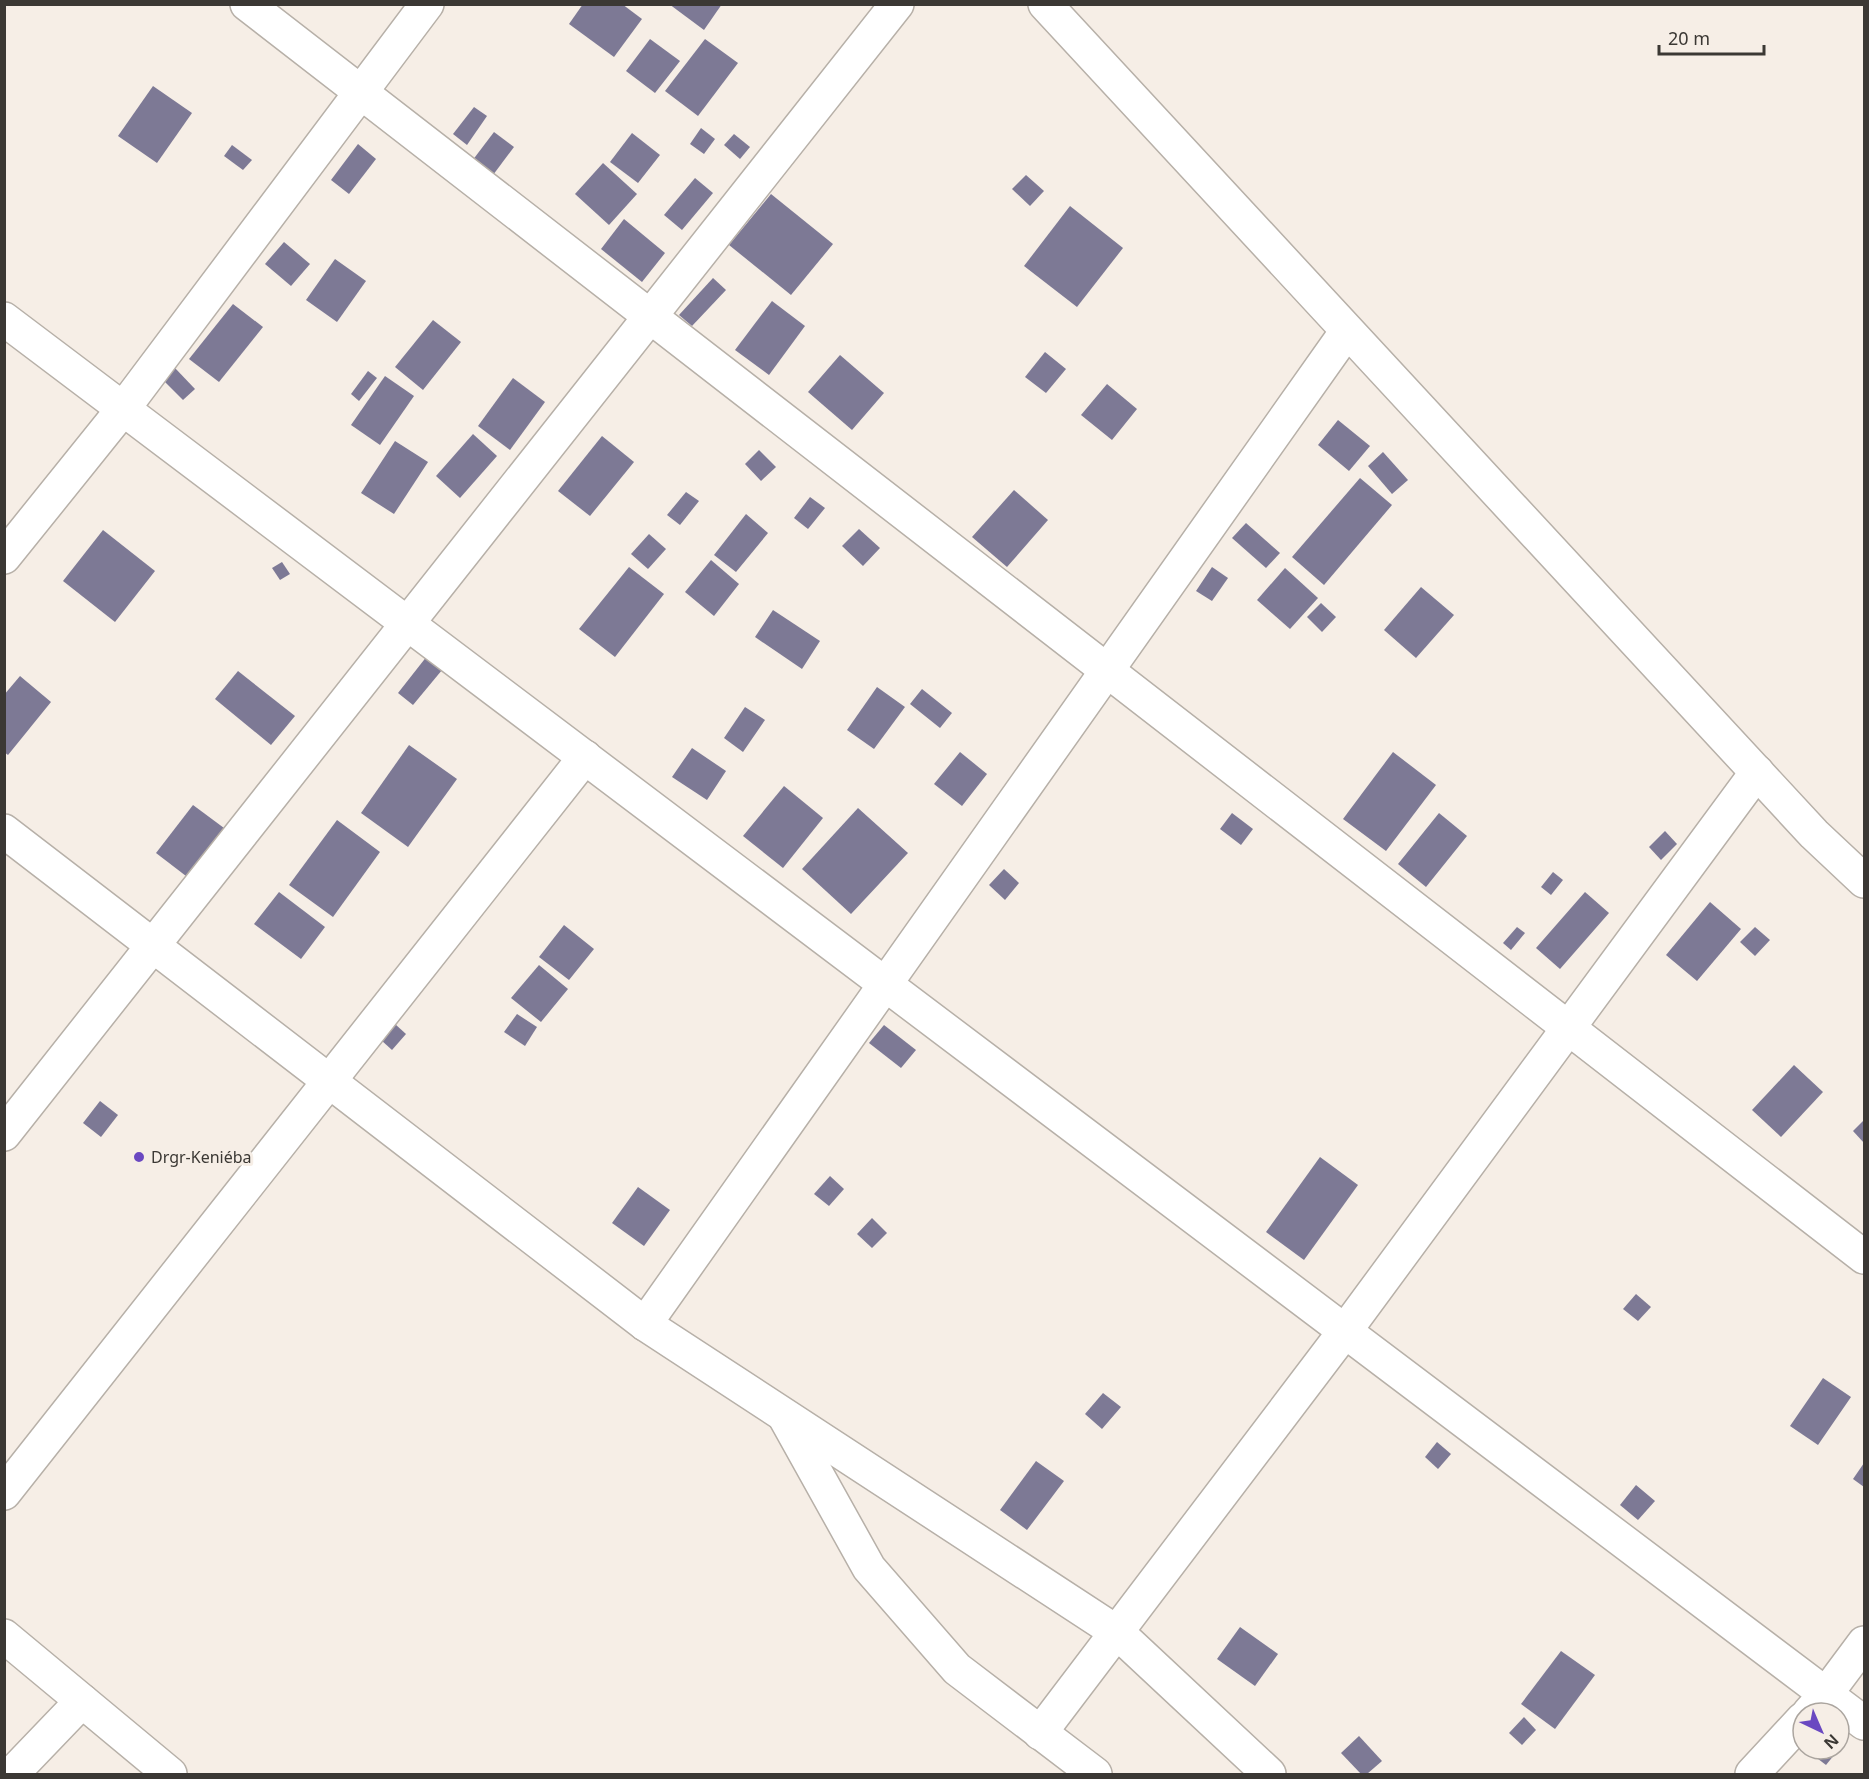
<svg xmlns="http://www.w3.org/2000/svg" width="1869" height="1779" viewBox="0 0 1869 1779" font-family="'Noto Sans',sans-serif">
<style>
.building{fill:#7d7995}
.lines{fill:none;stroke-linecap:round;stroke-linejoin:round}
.minor-casing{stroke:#b7b0a8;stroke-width:36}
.minor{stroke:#fff;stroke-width:33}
.poi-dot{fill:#6a48c1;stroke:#f6eee6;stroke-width:2}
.labels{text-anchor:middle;stroke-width:6;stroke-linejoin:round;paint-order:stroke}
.poi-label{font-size:16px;fill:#3b3834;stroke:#f6eee6;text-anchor:start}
</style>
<rect width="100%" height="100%" fill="#f6eee6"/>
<!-- building -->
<g class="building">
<path d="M583 4H622L642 19 614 57 569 24Z"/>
<path d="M669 4H722L704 30Z"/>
<path d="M650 39 680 61 655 93 626 71Z"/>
<path d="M705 39 738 63 698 116 665 91Z"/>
<path d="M153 86 192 113 157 163 118 136Z"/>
<path d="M474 107 487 116 467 145 453 134Z"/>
<path d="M701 128 715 139 704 154 690 144Z"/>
<path d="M494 132 514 147 493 175 472 161Z"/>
<path d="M632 133 660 155 638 183 610 162Z"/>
<path d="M734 134 750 147 740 159 724 145Z"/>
<path d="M358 144 376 159 349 194 331 180Z"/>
<path d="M232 145 252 160 243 170 224 156Z"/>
<path d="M603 163 637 194 609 225 575 194Z"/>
<path d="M1026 175 1044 191 1030 206 1012 189Z"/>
<path d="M695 178 713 193 682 230 664 215Z"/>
<path d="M771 194 833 244 791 295 729 245Z"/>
<path d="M1070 206 1123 248 1077 307 1024 266Z"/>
<path d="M624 219 665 253 642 282 601 249Z"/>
<path d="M284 242 310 264 291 286 265 264Z"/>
<path d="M335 259 366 281 337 322 306 300Z"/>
<path d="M713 278 726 290 692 326 679 315Z"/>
<path d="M772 301 805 326 769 375 735 350Z"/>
<path d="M233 304 263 327 219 382 189 359Z"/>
<path d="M433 320 461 342 423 390 395 367Z"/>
<path d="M1045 352 1066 369 1046 393 1025 377Z"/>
<path d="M840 355 884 393 852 430 808 392Z"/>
<path d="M175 368 195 389 183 400 163 380Z"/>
<path d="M368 371 377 378 359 401 351 394Z"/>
<path d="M385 376 414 396 380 445 351 425Z"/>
<path d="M513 378 545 402 510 450 478 426Z"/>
<path d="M1107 384 1137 409 1112 440 1081 415Z"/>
<path d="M1338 420 1370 446 1349 471 1318 445Z"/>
<path d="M473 434 497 456 460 498 436 476Z"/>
<path d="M602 436 634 462 590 516 558 491Z"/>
<path d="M395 441 428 462 394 514 361 493Z"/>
<path d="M759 450 776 467 761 481 745 464Z"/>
<path d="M1383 452 1408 480 1392 494 1368 466Z"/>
<path d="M1360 478 1392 505 1324 585 1292 557Z"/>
<path d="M1014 490 1048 520 1007 567 972 537Z"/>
<path d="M686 492 699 501 680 525 667 515Z"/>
<path d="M810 497 825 508 808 529 794 518Z"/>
<path d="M746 514 768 533 736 572 714 555Z"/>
<path d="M1246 523 1280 553 1266 568 1232 538Z"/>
<path d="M859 529 880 548 863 566 842 546Z"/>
<path d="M103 530 155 571 115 622 63 581Z"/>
<path d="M649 534 666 549 648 569 631 554Z"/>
<path d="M711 560 739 584 714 616 685 592Z"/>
<path d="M282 562 290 574 280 580 272 568Z"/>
<path d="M629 567 664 594 615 657 579 629Z"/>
<path d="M1212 567 1228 578 1212 601 1196 591Z"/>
<path d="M1285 568 1318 598 1290 629 1257 600Z"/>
<path d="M1421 587 1454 615 1416 658 1384 630Z"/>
<path d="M1321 603 1336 617 1322 632 1307 617Z"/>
<path d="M773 610 820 641 802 669 755 637Z"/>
<path d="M431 651 447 664 413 705 398 693Z"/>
<path d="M238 671 295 716 271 745 215 699Z"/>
<path d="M20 676 51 702 8 755 4 752V695Z"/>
<path d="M877 687 905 707 874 749 847 730Z"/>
<path d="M922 689 952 713 940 728 910 704Z"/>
<path d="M745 707 765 720 743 752 724 738Z"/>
<path d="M409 745 457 779 408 847 361 813Z"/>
<path d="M692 748 726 771 707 800 672 777Z"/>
<path d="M960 752 987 774 962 806 934 784Z"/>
<path d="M1393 752 1436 785 1386 851 1343 819Z"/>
<path d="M784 786 823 818 783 868 743 836Z"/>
<path d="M193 805 224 828 186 876 156 853Z"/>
<path d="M858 808 908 853 851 914 802 869Z"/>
<path d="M1232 813 1253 829 1241 845 1220 829Z"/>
<path d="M1439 813 1467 836 1426 887 1398 864Z"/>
<path d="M337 820 380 852 333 917 289 885Z"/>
<path d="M1665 831 1677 844 1661 860 1649 847Z"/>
<path d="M1004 869 1019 883 1005 900 989 885Z"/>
<path d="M1553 872 1563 880 1551 895 1541 887Z"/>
<path d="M279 892 325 927 301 959 254 924Z"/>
<path d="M1585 892 1609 913 1560 969 1536 948Z"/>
<path d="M1710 902 1741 929 1697 981 1666 955Z"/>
<path d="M564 925 594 949 569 980 539 957Z"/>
<path d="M1517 927 1525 933 1511 950 1503 943Z"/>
<path d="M1755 927 1770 940 1755 956 1740 942Z"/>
<path d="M539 965 568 989 541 1022 511 998Z"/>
<path d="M517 1014 537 1027 525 1046 504 1032Z"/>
<path d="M395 1024 406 1034 392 1050 381 1040Z"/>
<path d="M884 1025 916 1050 901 1068 869 1043Z"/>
<path d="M1794 1065 1823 1092 1781 1137 1752 1110Z"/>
<path d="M100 1101 118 1115 101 1137 83 1123Z"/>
<path d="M1864 1120V1143L1853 1131Z"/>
<path d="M1320 1157 1358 1185 1304 1260 1266 1232Z"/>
<path d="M830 1176 844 1189 829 1206 814 1194Z"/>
<path d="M638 1187 670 1210 644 1246 612 1223Z"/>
<path d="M872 1218 887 1233 872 1248 857 1234Z"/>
<path d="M1636 1294 1651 1307 1638 1321 1623 1309Z"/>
<path d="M1823 1378 1851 1397 1818 1445 1790 1426Z"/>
<path d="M1103 1393 1121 1407 1102 1429 1085 1414Z"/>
<path d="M1437 1442 1451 1454 1438 1469 1425 1457Z"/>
<path d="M1036 1461 1064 1481 1027 1530 1000 1510Z"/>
<path d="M1864 1463V1487L1853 1479Z"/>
<path d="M1636 1485 1655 1501 1638 1520 1620 1505Z"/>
<path d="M1240 1627 1278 1654 1255 1686 1217 1659Z"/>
<path d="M1561 1651 1595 1675 1555 1729 1521 1704Z"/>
<path d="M1524 1717 1536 1730 1522 1745 1509 1733Z"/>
<path d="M1359 1736 1382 1761 1367 1774H1361L1341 1753Z"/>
<path d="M1812 1749H1839L1826 1765 1809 1752Z"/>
</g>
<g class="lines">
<!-- minor casing -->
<g class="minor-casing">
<g id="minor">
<path d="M247 4 1864 1257"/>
<path d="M1045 4 1814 834 1864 881"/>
<path d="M4 319 1864 1723"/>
<path d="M4 557 123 409 427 4"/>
<path d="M4 831 645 1324 1118 1633 1269 1774"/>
<path d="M4 1134 897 4"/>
<path d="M645 1324 1347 331"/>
<path d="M786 1419 869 1568 957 1669 1095 1774"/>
<path d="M4 1493 585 757"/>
<path d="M4 1636 170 1774"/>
<path d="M1809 1713 1826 1694 1864 1643"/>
<path d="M1040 1733 1345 1331 1757 772"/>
<path d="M12 1774 82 1701"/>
<path d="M1752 1774 1803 1719"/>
</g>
</g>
<!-- minor -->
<use href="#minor" class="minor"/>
</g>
<!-- markers -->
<circle class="poi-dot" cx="139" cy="1157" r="6"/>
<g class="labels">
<!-- poi labels -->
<g class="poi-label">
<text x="151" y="1163">Drgr-Keniéba</text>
</g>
</g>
<!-- border -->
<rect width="1869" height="1779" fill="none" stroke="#3b3834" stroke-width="12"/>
<!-- north arrow -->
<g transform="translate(1821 1731) rotate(136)"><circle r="28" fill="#f6eee6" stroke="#aba59f" stroke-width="1.5"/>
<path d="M0-4.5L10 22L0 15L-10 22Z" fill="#6a48c1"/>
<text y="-9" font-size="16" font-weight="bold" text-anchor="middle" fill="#3b3834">N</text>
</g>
<!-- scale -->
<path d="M1659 45v9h105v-9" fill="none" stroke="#3b3834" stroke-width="3"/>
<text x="1668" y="45" font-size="18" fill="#3b3834" stroke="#f6eee6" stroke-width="4.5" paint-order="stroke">20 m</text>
</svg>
